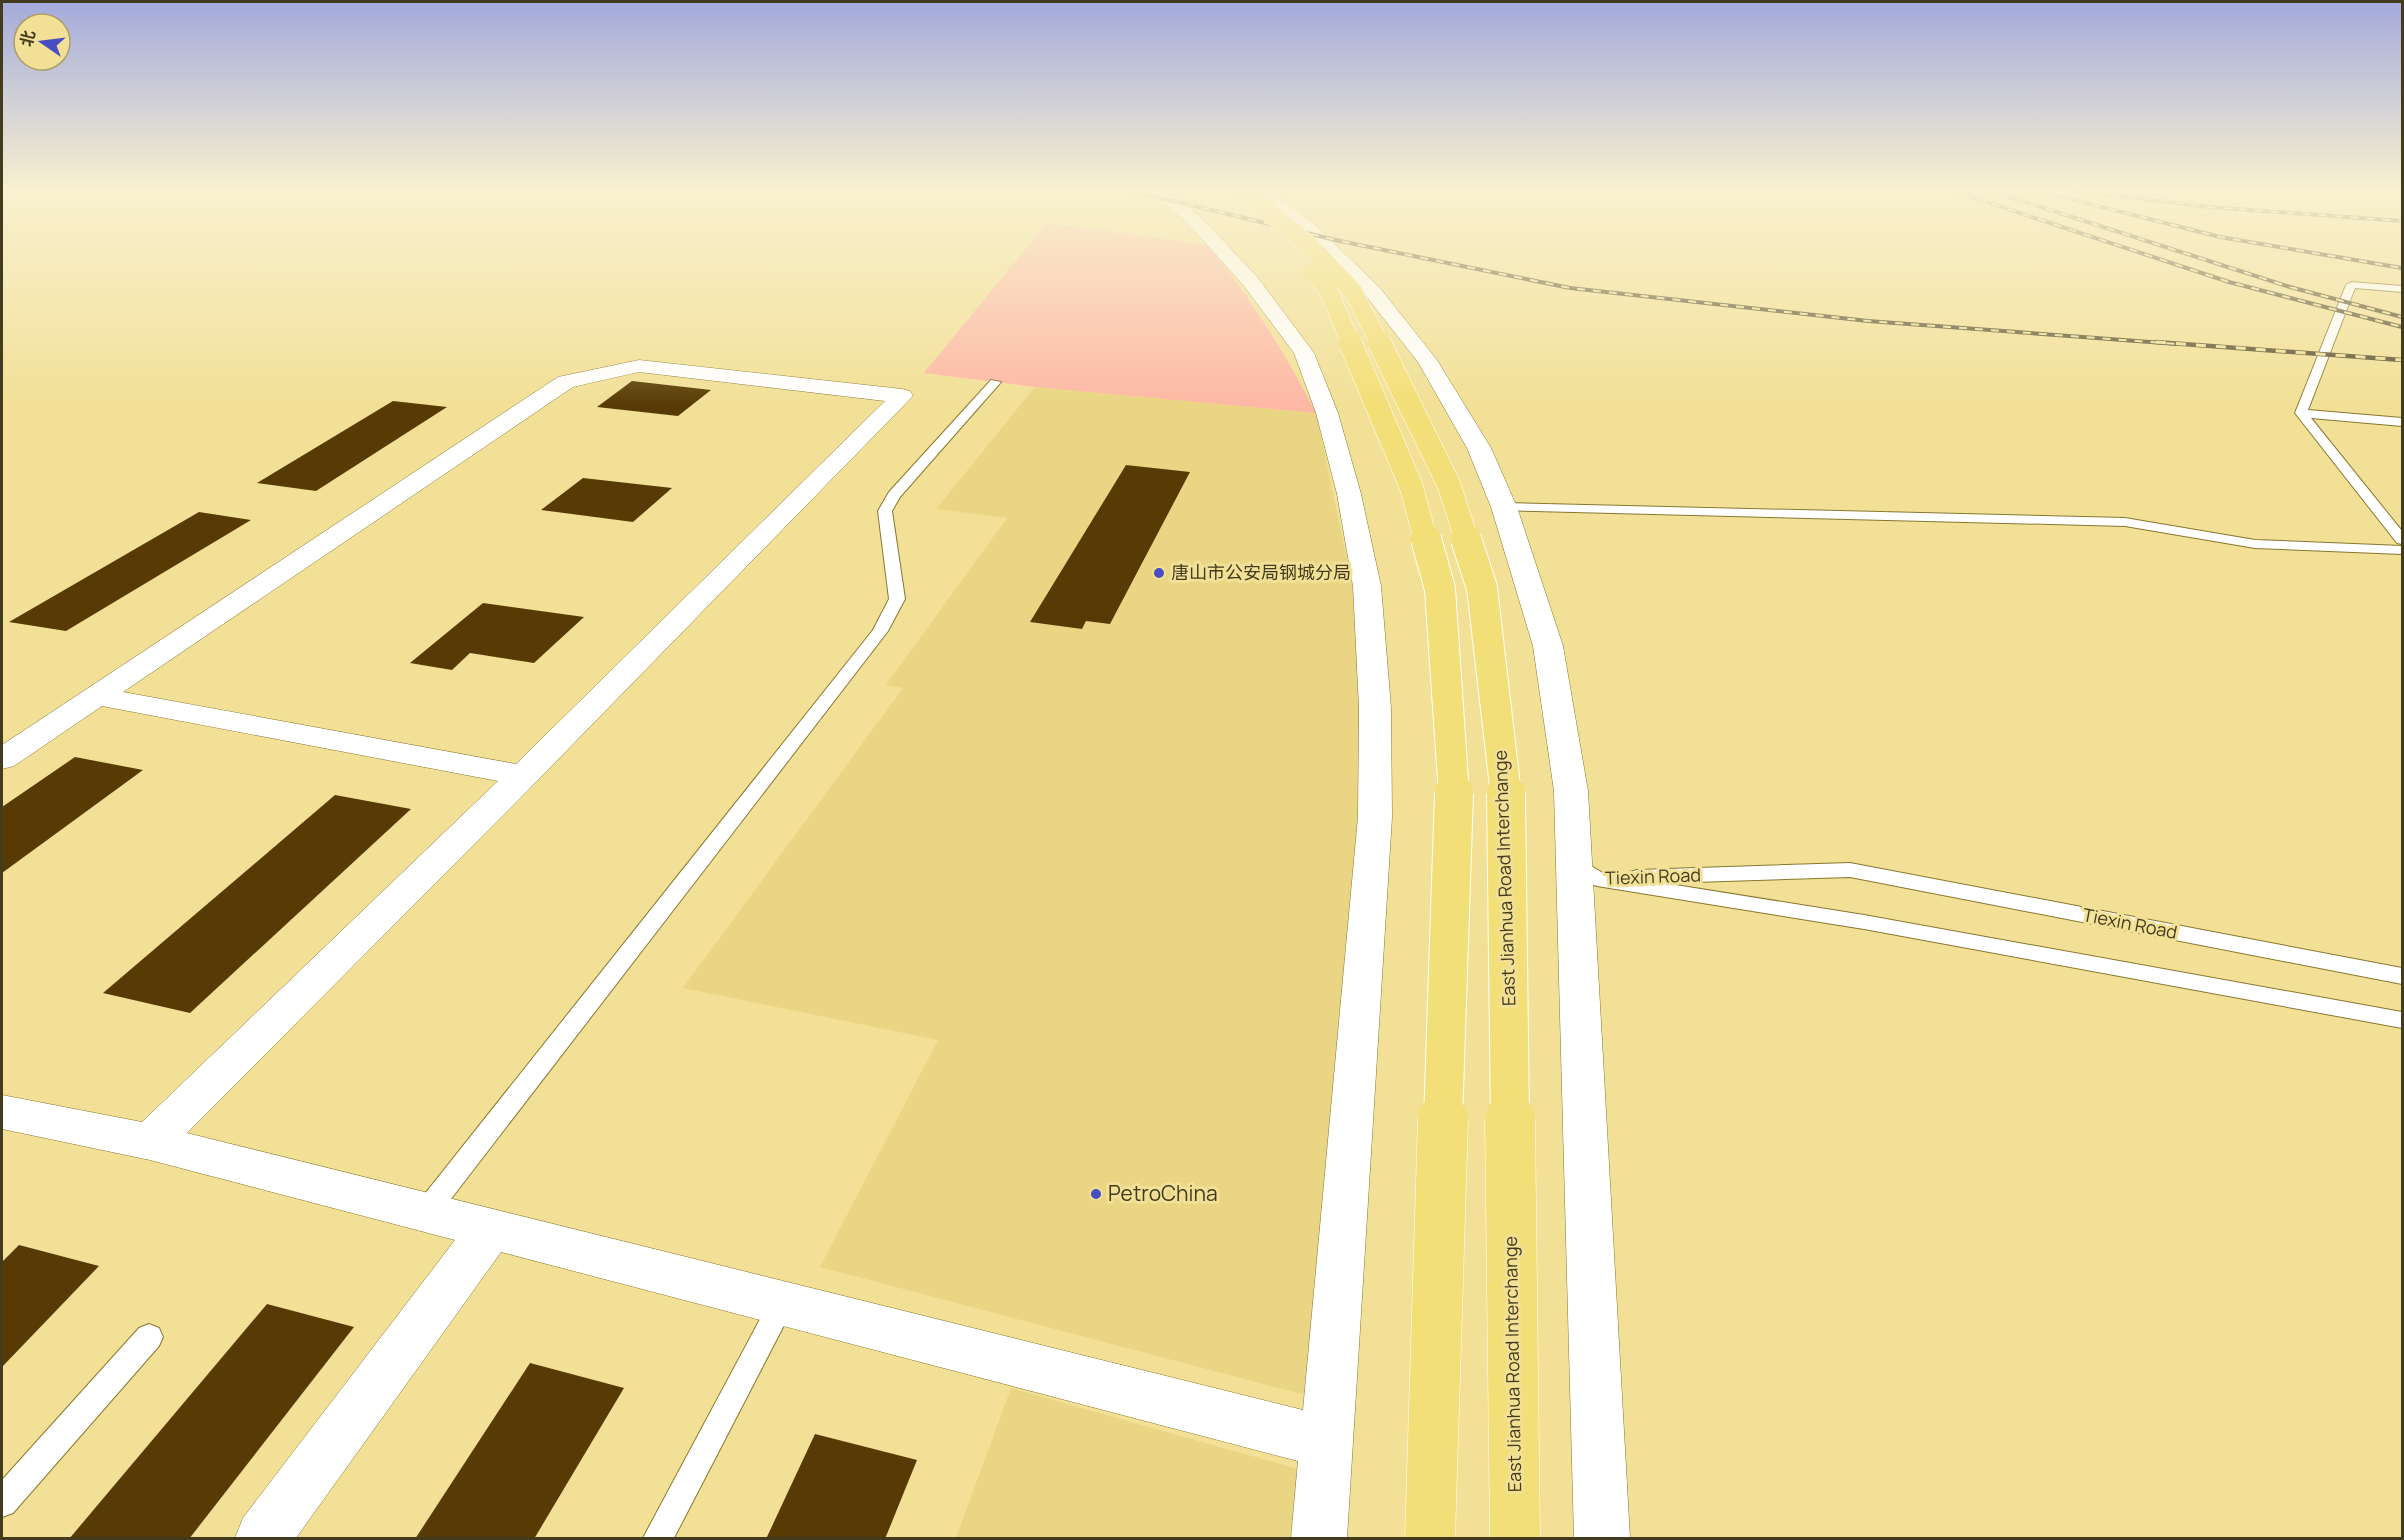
<svg xmlns="http://www.w3.org/2000/svg" width="2404" height="1540" viewBox="0 0 2404 1540" font-family="Manrope,'Noto Sans SC',sans-serif">
<style>
.built{fill:#e9d583}
.green{fill:#fdb8a4}
.building{fill:#583b04}
.lines{fill:none;stroke-linecap:round;stroke-linejoin:round}
.service-casing{stroke:#88772e;stroke-width:2}
.minor-casing{stroke:#88772e;stroke-width:1}
.service{fill:#fff;fill-rule:evenodd}
.minor{fill:#fff;fill-rule:evenodd}
.rail-far1-casing{stroke:#5a512e;stroke-width:4}
.rail-casing{stroke:#5a512e;stroke-width:4.5}
.rail-far1{stroke:#f2e097;stroke-width:2;stroke-dasharray:8;stroke-linecap:butt}
.rail{stroke:#f2e097;stroke-width:3;stroke-dasharray:10;stroke-linecap:butt}
.primary-bridge-far4-casing{stroke:#fff;stroke-width:19;stroke-linecap:butt}
.primary-bridge-far3-casing{stroke:#fff;stroke-width:24;stroke-linecap:butt}
.primary-bridge-far2-casing{stroke:#fff;stroke-width:32;stroke-linecap:butt}
.primary-bridge-far1-casing{stroke:#fff;stroke-width:40;stroke-linecap:butt}
.primary-bridge-casing{stroke:#fff;stroke-width:51;stroke-linecap:butt}
.primary-bridge-far4{stroke:#f3df77;stroke-width:18}
.primary-bridge-far3{stroke:#f3df77;stroke-width:23}
.primary-bridge-far2{stroke:#f3df77;stroke-width:30}
.primary-bridge-far1{stroke:#f3df77;stroke-width:38}
.primary-bridge{stroke:#f3df77;stroke-width:50}
.poi-dot{fill:#494cc2;stroke:#f2e097;stroke-width:2}
.labels{text-anchor:middle;stroke-width:6;stroke-linejoin:round;paint-order:stroke}
.poi-label{font-size:18px;fill:#423b1d;stroke:#f2e097;text-anchor:start}
.street-label{font-size:18px;fill:#423b1d;stroke:#f2e097}
.near-poi-label{font-size:21px;fill:#423b1d;stroke:#f2e097;text-anchor:start}
</style>
<rect width="100%" height="100%" fill="#f2e097"/>
<!-- built -->
<g class="built">
<path d="M1035 387 1316 413 1353 588 1362 743 1341 1122 1313 1397 820 1267 938 1040 683 988 903 688 886 685 1007 518 936 509Z"/>
<path d="M1011 1388 1298 1469 1291 1538H956Z"/>
</g>
<!-- green -->
<path class="green" d="M1047 223 1208 245C1251 298 1285 353 1316 413L1035 387 924 373Z"/>
<!-- building -->
<g class="building">
<path d="M632 381 711 390 678 416 597 407Z"/>
<path d="M393 401 447 407 316 491 257 483Z"/>
<path d="M1126 465 1190 472 1110 624 1086 621 1082 629 1030 622Z"/>
<path d="M583 478 672 488 633 522 541 510Z"/>
<path d="M199 512 251 520 66 631 9 622Z"/>
<path d="M483 603 584 617 534 663 470 653 452 670 410 663Z"/>
<path d="M75 757 143 770 2 873V807Z"/>
<path d="M335 795 411 809 190 1013 103 993Z"/>
<path d="M19 1245 99 1266 2 1367V1262Z"/>
<path d="M267 1304 354 1327 189 1539H69Z"/>
<path d="M530 1363 624 1388 534 1539H415Z"/>
<path d="M815 1434 917 1460 885 1539H766Z"/>
</g>
<g class="lines">
<!-- service casing -->
<g class="service-casing">
<g id="service">
<path d="M2351 282 2402 286V292L2355 288 2308 410 2402 418V426L2311 418 2402 531V544L2397 543 2295 413 2346 285Z"/>
<path d="M991 380 1001 382 900 497 892 511 905 599 888 631 434 1221 425 1224 416 1221 412 1213 416 1205 873 630 889 599 878 511 889 492Z"/>
<path d="M1504 503 2125 518 2255 540 2402 546V554L2255 548 2125 526 1499 510V504Z"/>
<path d="M1574 856 1603 873 1627 877 1630 872 1637 870 1850 863 2402 968V984L1850 877 1663 883 1864 915 2402 1012V1028L1864 929 1597 886C1586 883 1571 872 1564 862L1567 857Z"/>
<path d="M782 1292 791 1295 795 1304 674 1538H643L773 1295Z"/>
<path d="M149 1324 159 1328 163 1337 159 1346 13 1513 2 1517V1480L139 1328Z"/>
</g>
</g>
<!-- minor casing -->
<g class="minor-casing">
<g id="minor">
<path d="M1149 189H1167L1204 220 1258 278 1314 353 1338 413 1361 494 1381 586 1391 708 1392 817 1347 1538H1291L1298 1461 501 1252 296 1538H235L243 1518 455 1240 150 1160 2 1129V1095L142 1122 498 781 102 706 14 766 2 769V745L558 377 639 360 902 389 910 391 913 396 535 783 187 1133 1303 1410 1358 817 1359 708 1353 586 1337 494 1316 413 1294 353 1244 286 1192 228ZM639 372 885 401 516 764 123 692 573 387Z"/>
<path d="M1248 189H1267L1312 222 1380 288 1437 360 1491 448 1517 507 1563 646 1588 791 1630 1538H1574L1554 791 1533 646 1491 507 1467 448 1418 362 1366 296 1300 230Z"/>
</g>
</g>
<!-- service -->
<use href="#service" class="service"/>
<!-- minor -->
<use href="#minor" class="minor"/>
<!-- rail-far1 casing -->
<g class="rail-far1-casing">
<g id="rail-far1">
<path d="M1124 189 1340 241 1570 288 1868 321 2177 344"/>
<path d="M1947 189 2229 282 2402 327"/>
<path d="M1985 189 2290 287 2402 317"/>
<path d="M2031 189 2220 237 2402 268"/>
<path d="M2064 189 2209 207 2402 221"/>
</g>
</g>
<!-- rail casing -->
<g class="rail-casing">
<path id="rail" d="M2156 342 2402 360"/>
</g>
<!-- rail-far1 -->
<use href="#rail-far1" class="rail-far1"/>
<!-- rail -->
<use href="#rail" class="rail"/>
<!-- primary-bridge-far4 casing -->
<g class="primary-bridge-far4-casing">
<g id="primary-bridge-far4">
<path d="M1240 189 1309 245 1353 291 1380 344"/>
<path d="M1314 274 1328 289 1351 344"/>
</g>
</g>
<!-- primary-bridge-far3 casing -->
<g class="primary-bridge-far3-casing">
<g id="primary-bridge-far3">
<path d="M1350 342 1411 486 1426 541"/>
<path d="M1379 342 1449 485 1467 541"/>
</g>
</g>
<!-- primary-bridge-far2 casing -->
<g class="primary-bridge-far2-casing">
<g id="primary-bridge-far2">
<path d="M1426 539 1440 589 1454 795"/>
<path d="M1466 539 1482 588 1506 795"/>
</g>
</g>
<!-- primary-bridge-far1 casing -->
<g class="primary-bridge-far1-casing">
<g id="primary-bridge-far1">
<path d="M1506 793 1510 1121"/>
<path d="M1443 1121 1454 793"/>
</g>
</g>
<!-- primary-bridge casing -->
<g class="primary-bridge-casing">
<g id="primary-bridge">
<path d="M1510 1119 1515 1538"/>
<path d="M1430 1538 1443 1119"/>
</g>
</g>
<!-- primary-bridge-far4 -->
<use href="#primary-bridge-far4" class="primary-bridge-far4"/>
<!-- primary-bridge-far3 -->
<use href="#primary-bridge-far3" class="primary-bridge-far3"/>
<!-- primary-bridge-far2 -->
<use href="#primary-bridge-far2" class="primary-bridge-far2"/>
<!-- primary-bridge-far1 -->
<use href="#primary-bridge-far1" class="primary-bridge-far1"/>
<!-- primary-bridge -->
<use href="#primary-bridge" class="primary-bridge"/>
</g>
<!-- sky -->
<linearGradient id="sky" x2="0" y2="1"><stop stop-color="#a3aadc"/><stop offset="0.47" stop-color="#f9f1d0"/><stop offset="1" stop-color="#f9f1d0" stop-opacity="0"/></linearGradient>
<rect width="2404" height="405" fill="url(#sky)"/>
<!-- markers -->
<g class="poi-dot">
<circle cx="1159" cy="573" r="6"/>
<circle cx="1096" cy="1194" r="6"/>
</g>
<g class="labels">
<!-- poi labels -->
<g class="poi-label">
<text x="1171" y="579">唐山市公安局钢城分局</text>
</g>
<!-- street labels -->
<g class="street-label">
<text transform="translate(1653 877) rotate(-2)" y="6">Tiexin Road</text>
<text transform="translate(1505 878) rotate(-92)" y="6">East Jianhua Road Interchange</text>
<text transform="translate(2130 924) rotate(11)" y="6">Tiexin Road</text>
<text transform="translate(1513 1364) rotate(-91)" y="6">East Jianhua Road Interchange</text>
</g>
<!-- near-poi labels -->
<g class="near-poi-label">
<text x="1108" y="1201">PetroChina</text>
</g>
</g>
<!-- border -->
<rect width="2404" height="1540" fill="none" stroke="#423b1d" stroke-width="6"/>
<!-- north arrow -->
<g transform="translate(42 42) rotate(284)"><circle r="28" fill="#f2e097" stroke="#ac9e66" stroke-width="1.5"/>
<path d="M0-4.5L10 22L0 15L-10 22Z" fill="#494cc2"/>
<text y="-9" font-size="16" font-weight="bold" text-anchor="middle" fill="#423b1d">北</text>
</g>
</svg>
